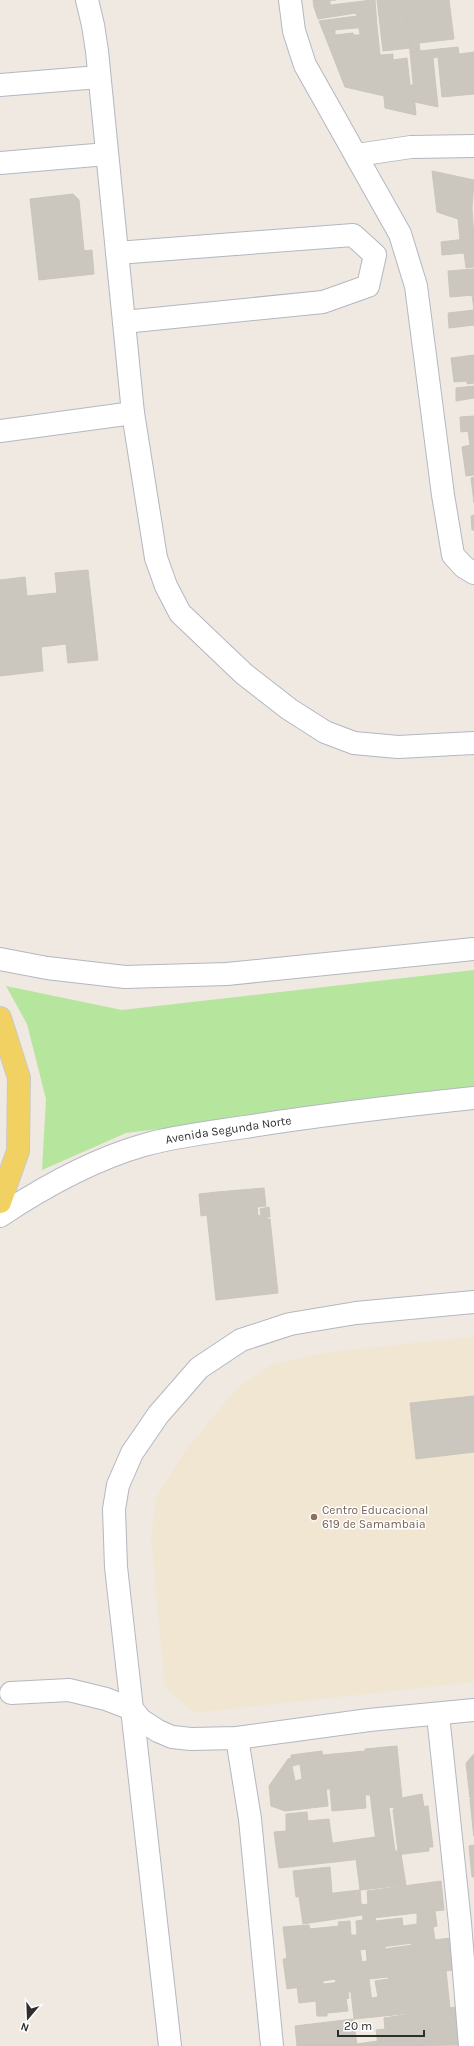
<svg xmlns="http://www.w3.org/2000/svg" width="474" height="2046" viewBox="0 0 474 2046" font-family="Karla,sans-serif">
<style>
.education{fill:#f0e6d1}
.green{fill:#b6e59e}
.building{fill:#cbc7bf;stroke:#cbc5ba;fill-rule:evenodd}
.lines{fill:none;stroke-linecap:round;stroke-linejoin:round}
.minor-casing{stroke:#b4b7c1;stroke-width:24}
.major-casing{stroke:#c9c9c9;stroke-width:24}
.minor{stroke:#fff;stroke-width:22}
.major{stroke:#f2d163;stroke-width:22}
.education-dot{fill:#8d6e63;stroke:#fff;stroke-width:1.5}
.labels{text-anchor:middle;stroke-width:3;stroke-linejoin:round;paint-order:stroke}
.street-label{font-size:12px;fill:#2e2e2e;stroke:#fff}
.education-label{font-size:12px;fill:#785e54;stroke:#fff;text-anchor:start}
</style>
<rect width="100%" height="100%" fill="#efe9e1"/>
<!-- education -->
<path class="education" d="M474 1337V1682L194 1713 165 1687 151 1537 156 1498 183 1454 237 1388 274 1364 329 1352Z"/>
<!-- green -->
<path class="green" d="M474 970V1091L126 1133 42 1170 46 1099 27 1024 6 986 122 1010Z"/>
<!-- building -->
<g class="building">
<path d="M313 0H336H330V5L314 7Z"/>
<path d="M372 0H375L377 26 323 31 319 21 357 16 356 13 318 19 314 7Z"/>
<path d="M377 0H405L410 48 383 51Z"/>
<path d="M405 0H449L454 39 419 43 420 51 410 52Z"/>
<path d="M377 26 380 55 384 96 345 87 323 31 335 30V35L353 33 354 35H360L359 28Z"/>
<path d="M458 47 459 54 474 52V94L442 97 438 57 433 58 438 107 415 102 410 52Z"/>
<path d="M393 54V60L407 58 410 85H413L416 115 385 108 380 55Z"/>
<path d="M432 171 474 180 472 208 474 238 460 240 458 219 437 212Z"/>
<path d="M73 194 79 200 84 251 92 250 94 274 39 280 30 199Z"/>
<path d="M474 238V267L466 268 464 253 442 255 441 242Z"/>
<path d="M474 269V295L450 297 448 271Z"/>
<path d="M472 295H474V325L449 328 448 313 474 310Z"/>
<path d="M474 355V383L467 384V381L454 382 451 358Z"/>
<path d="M474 386V398L456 401V388Z"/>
<path d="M474 416V445H470L468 431 461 432 460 417Z"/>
<path d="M470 445H474V475L466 476 462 447Z"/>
<path d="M474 477V503L471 478Z"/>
<path d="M474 515V530H472L471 516Z"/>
<path d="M88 570 98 660 68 663 66 644 41 647 43 671 0 676V580L25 577 27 596 57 593 55 573Z"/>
<path d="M264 1188 266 1206 218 1211 217 1192Z"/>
<path d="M217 1192 218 1211 257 1206 258 1216 261 1215 260 1209 269 1207 270 1217H267V1219H270L278 1293 216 1300 207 1215 201 1216 199 1194Z"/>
<path d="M474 1396V1452L416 1459 410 1403Z"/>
<path d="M397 1746 402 1798 422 1794 424 1807 394 1810V1807L372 1810 365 1749Z"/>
<path d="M322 1751 328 1806 285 1811 271 1806 269 1786 288 1759 291 1758V1755ZM300 1764 302 1779 295 1781 292 1766Z"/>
<path d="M365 1751 370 1795H365L366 1808 332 1811 330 1789H326L323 1755Z"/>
<path d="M474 1754V1798H470L466 1763Z"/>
<path d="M470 1799H474V1836L473 1829Z"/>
<path d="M428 1806 433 1847H429V1851L378 1857 372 1810 389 1808 395 1851H398L393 1810Z"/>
<path d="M307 1812 308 1821 329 1819 335 1862 279 1868 274 1832 286 1831V1814Z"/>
<path d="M375 1837 378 1857 335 1862 333 1843Z"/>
<path d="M474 1845V1877H472L469 1846Z"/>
<path d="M401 1854 406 1885 360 1890 356 1859Z"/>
<path d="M330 1867 332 1893 296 1897 293 1871Z"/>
<path d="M441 1881 444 1910 363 1919 361 1905 368 1904 367 1891Z"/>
<path d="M360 1890 362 1915 303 1924 299 1897Z"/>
<path d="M435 1911 437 1926 433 1927 435 1940 366 1949 363 1919 375 1918 376 1921 402 1918 403 1926 417 1924V1913Z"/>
<path d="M363 1920 366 1949 287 1959 283 1927 309 1925 310 1929 339 1926 338 1922 350 1921 351 1935H357L356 1921Z"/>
<path d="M450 1938 454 1970 369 1979 366 1949 385 1947V1949L412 1945 411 1943Z"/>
<path d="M360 1950 362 1962 367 1961 369 1979 336 1983 335 1979 323 1981V1984L287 1989 283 1959Z"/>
<path d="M446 1970 450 2009 374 2017 372 1998 378 1997 375 1981 389 1979 388 1976Z"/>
<path d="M369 1979 374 2017 354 2019 351 1992H348L349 1998 346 1999 348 2011 327 2013V2016H317L316 2001 299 2003 297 1987Z"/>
<path d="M456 2007 460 2045 378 2046 376 2030 385 2029 384 2018Z"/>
<path d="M353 2019 357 2044 378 2041V2046H297L295 2026Z"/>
</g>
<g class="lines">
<!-- minor casing -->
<g class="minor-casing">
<g id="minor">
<path d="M87 0 93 25 97 51 133 413 156 558 166 586 180 613 244 674 289 709 325 732 354 743 398 747 474 743"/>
<path d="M290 0 294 31 305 65 400 234 416 286 443 495 453 555 464 567 474 573"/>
<path d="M0 85 99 77"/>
<path d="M357 155 411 147 474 146"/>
<path d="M0 163 107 154"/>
<path d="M117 253 353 235 375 255 368 286 323 302 124 322"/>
<path d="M0 431 133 413"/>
<path d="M0 959 47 968 125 977 227 974 474 949"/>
<path id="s1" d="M0 1216C45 1186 92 1160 144 1145 176 1136 212 1132 245 1127 321 1115 398 1106 474 1098"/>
<path d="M11 1693 69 1690 106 1699 132 1709 141 1720 158 1731 172 1737 191 1739 237 1738 369 1720 474 1710"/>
<path d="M438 1715 460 1923 470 2046"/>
<path d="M237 1738 250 1819 272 2046"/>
<path d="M170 2046 116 1567 114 1509 118 1485 132 1453 158 1415 199 1368 241 1340 290 1324 356 1313 474 1302"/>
</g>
</g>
<!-- major casing -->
<g class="major-casing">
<path id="major" d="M0 1018 19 1078 18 1151 0 1202"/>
</g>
<!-- minor -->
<use href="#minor" class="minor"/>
<!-- major -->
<use href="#major" class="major"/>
</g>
<!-- markers -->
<circle class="education-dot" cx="314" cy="1517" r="4"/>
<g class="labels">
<!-- street labels -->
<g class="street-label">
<text dy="4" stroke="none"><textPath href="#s1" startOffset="247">Avenida Segunda Norte</textPath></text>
</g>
<!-- education labels -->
<g class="education-label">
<text x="322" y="1514">Centro Educacional<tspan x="322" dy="14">619 de Samambaia</tspan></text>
</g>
</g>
<!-- north arrow -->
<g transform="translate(28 2018) rotate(199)" stroke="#ffffff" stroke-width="3" paint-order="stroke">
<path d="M0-3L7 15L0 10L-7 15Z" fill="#2e2e2e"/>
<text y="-6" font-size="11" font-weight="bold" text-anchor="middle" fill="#2e2e2e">N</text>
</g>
<!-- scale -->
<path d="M338 2030v6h86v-6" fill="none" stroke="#2e2e2e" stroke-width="2"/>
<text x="344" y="2030" font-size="12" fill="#2e2e2e" stroke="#ffffff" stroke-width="3" paint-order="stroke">20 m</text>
</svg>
